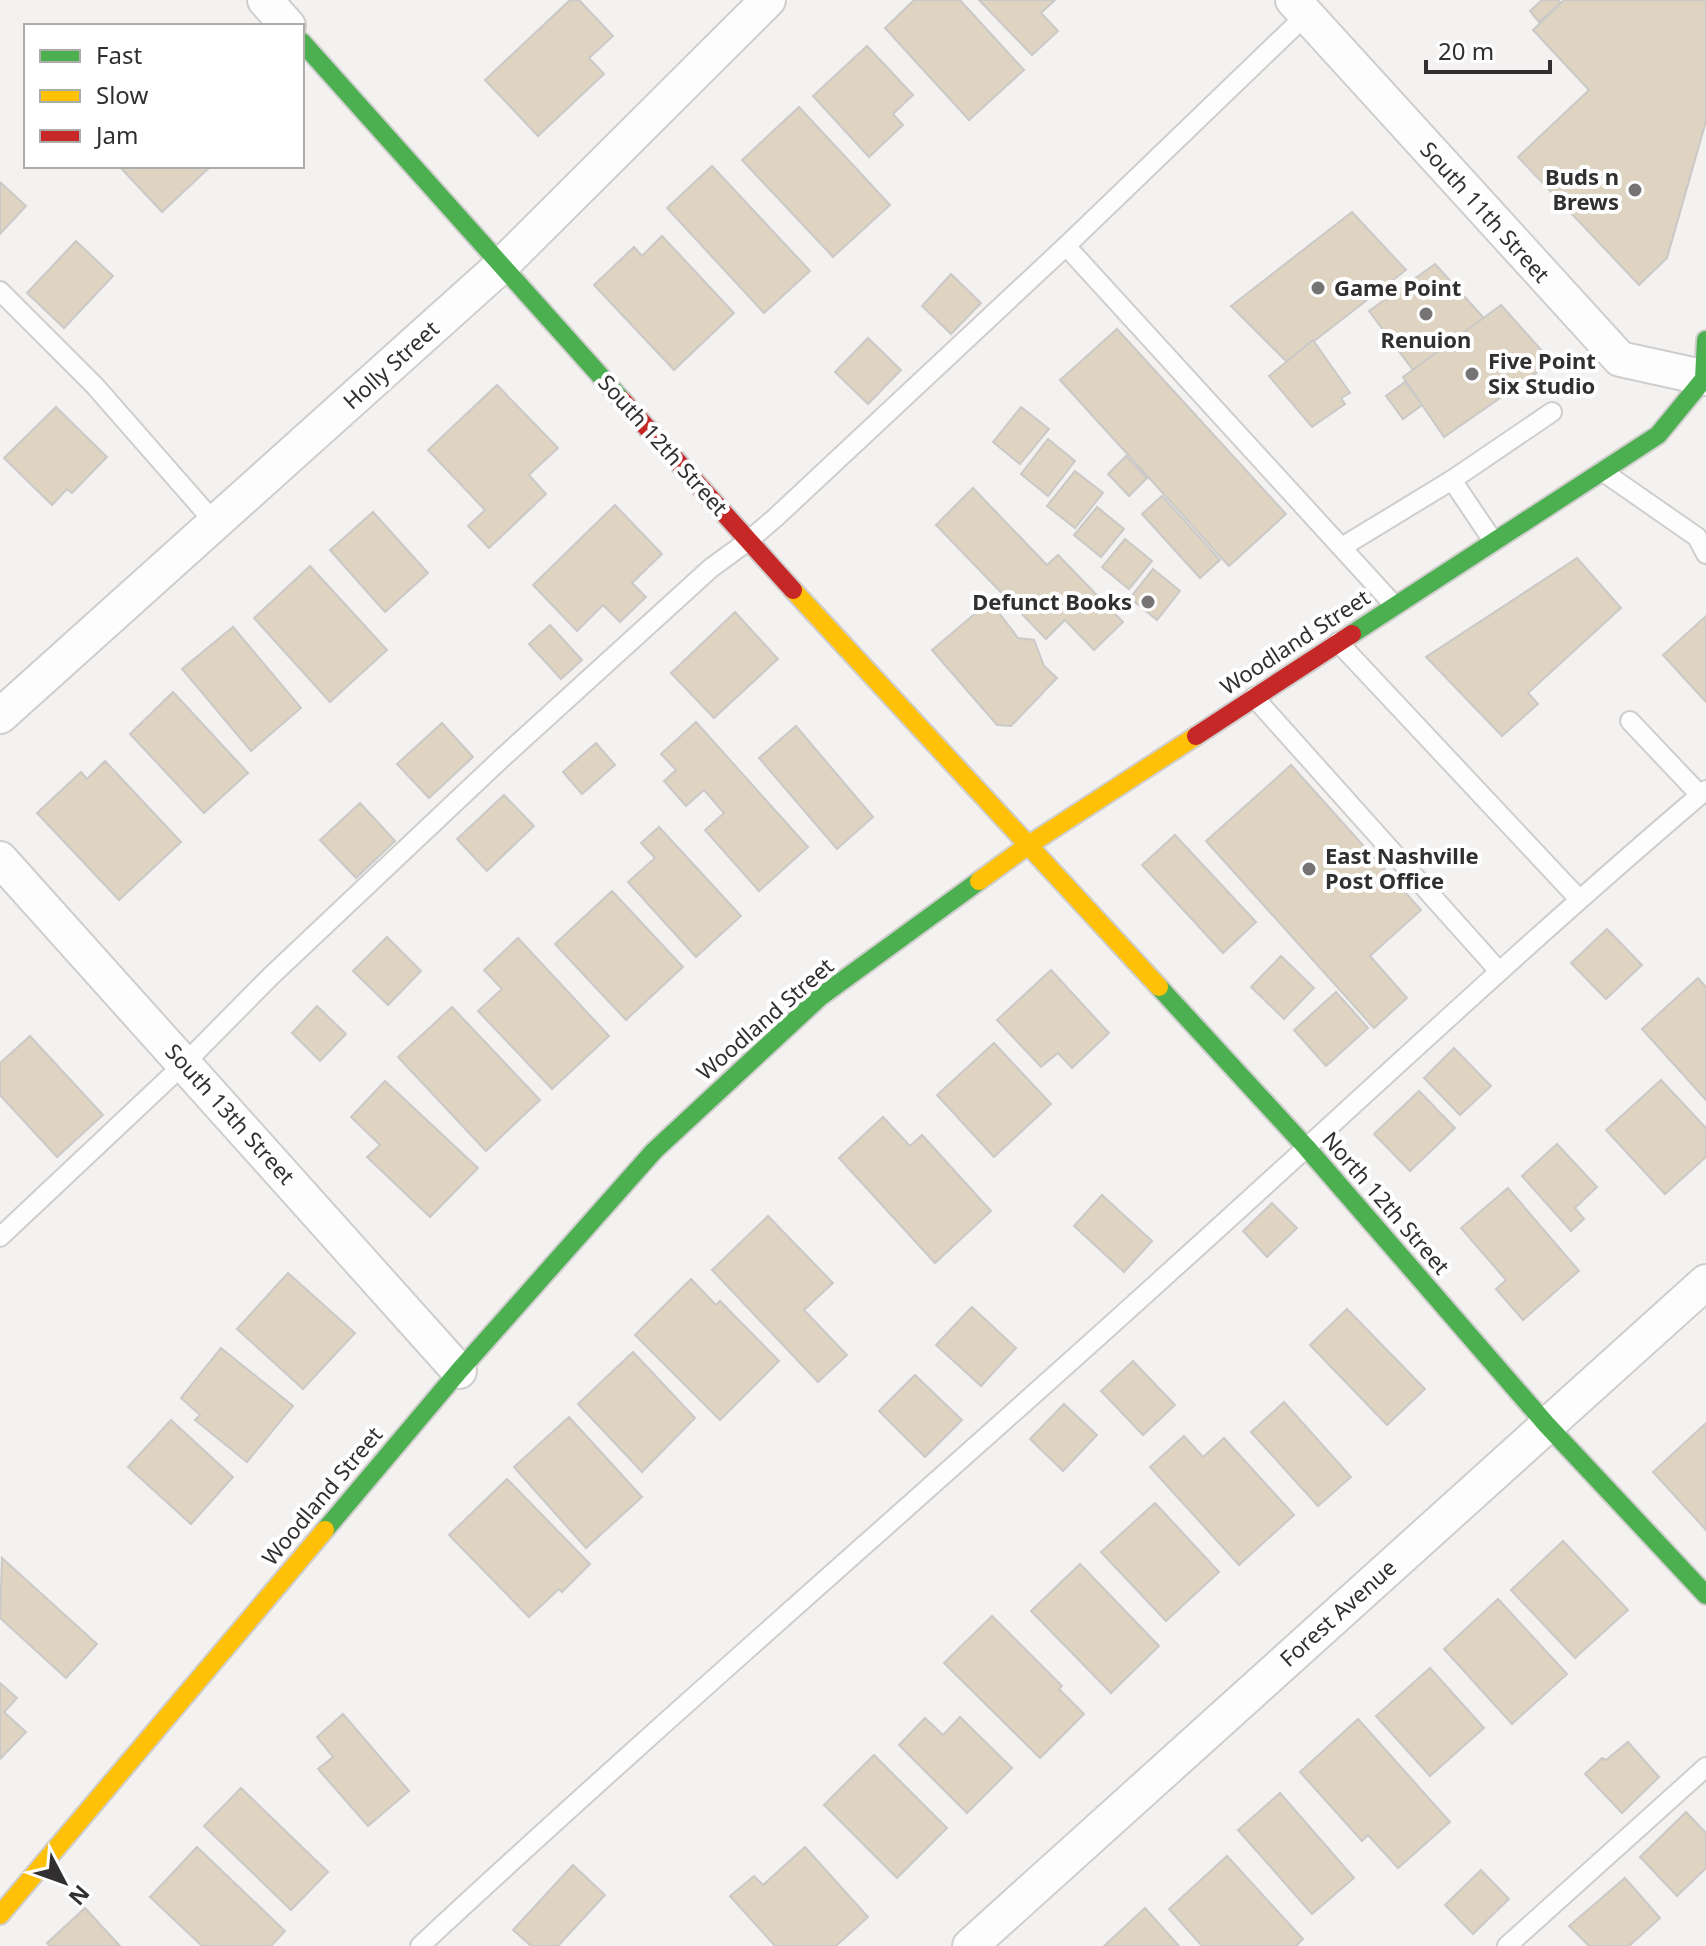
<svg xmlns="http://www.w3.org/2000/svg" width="1706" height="1946" viewBox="0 0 1706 1946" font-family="'Noto Sans',sans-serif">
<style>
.building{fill:#dfd3c1;stroke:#cac9c7;stroke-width:2}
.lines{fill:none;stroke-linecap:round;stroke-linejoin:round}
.lane-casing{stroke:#cfcecd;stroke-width:22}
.street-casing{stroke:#cfcecd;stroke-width:38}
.fast-casing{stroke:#cfcecd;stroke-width:22}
.slow-casing{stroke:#cfcecd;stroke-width:22}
.jam-casing{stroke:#cfcecd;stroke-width:22}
.lane{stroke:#fdfdfd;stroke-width:18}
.street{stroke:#fdfdfd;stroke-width:34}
.fast{stroke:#4caf50;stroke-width:18}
.slow{stroke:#ffc107;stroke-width:18}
.jam{stroke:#c62828;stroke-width:18}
.poi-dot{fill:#757373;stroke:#fff;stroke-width:3}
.labels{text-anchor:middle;stroke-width:8;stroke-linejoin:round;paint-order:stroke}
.poi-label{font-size:22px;font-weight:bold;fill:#312f2f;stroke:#fff;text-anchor:start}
.street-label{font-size:22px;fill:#312f2f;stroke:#fff}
</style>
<rect width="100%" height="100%" fill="#f4f2f0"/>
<!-- building -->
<g class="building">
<path d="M570 0H579L613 36 589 58 604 74 538 136 485 80Z"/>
<path d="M914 0H960L1024 70 969 120 885 28Z"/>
<path d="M979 0H1055L1041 13 1058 31 1032 55Z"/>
<path d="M1542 0H1558L1561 3 1539 22 1530 11Z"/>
<path d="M1564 0H1706V121L1667 258 1639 285 1518 157 1589 90 1533 30Z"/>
<path d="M867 46 913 95 893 114 903 125 869 157 813 96Z"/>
<path d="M799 107 890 205 833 257 742 160Z"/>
<path d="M119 166H211L162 212Z"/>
<path d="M712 166 810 271 764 313 667 208Z"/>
<path d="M0 182 26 206 0 234Z"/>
<path d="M1352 212 1406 270 1287 362 1231 306Z"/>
<path d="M662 236 734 313 674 370 594 285 634 247 642 256Z"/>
<path d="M76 241 113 276 64 328 27 293Z"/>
<path d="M1435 264 1484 318 1413 370 1369 311Z"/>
<path d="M951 274 981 303 951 334 922 306Z"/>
<path d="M1501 305 1552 362 1444 437 1403 377Z"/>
<path d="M1117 329 1286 514 1229 566 1060 380Z"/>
<path d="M868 338 901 370 868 404 835 372Z"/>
<path d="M1313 340 1350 393 1341 398 1345 404 1312 427 1269 376Z"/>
<path d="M1405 382 1422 405 1403 419 1386 396Z"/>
<path d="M497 385 558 448 529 475 546 494 489 548 468 526 485 510 428 450Z"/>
<path d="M56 407 107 457 72 493 67 489 52 505 4 458Z"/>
<path d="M1021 407 1049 429 1020 464 993 442Z"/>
<path d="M1048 439 1075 461 1048 496 1021 474Z"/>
<path d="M1126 456 1147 478 1129 496 1108 474Z"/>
<path d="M1075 471 1103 493 1075 528 1047 506Z"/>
<path d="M973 488 1047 565 1058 555 1123 622 1094 650 1065 620 1046 639 936 525Z"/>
<path d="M1162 496 1220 560 1200 578 1142 514Z"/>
<path d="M615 505 662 554 632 583 646 597 620 622 603 605 577 631 533 585Z"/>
<path d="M1097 507 1124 529 1101 557 1074 535Z"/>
<path d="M373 512 428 573 385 612 330 550Z"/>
<path d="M1125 539 1152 561 1129 589 1102 567Z"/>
<path d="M1577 558 1621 608 1528 693 1538 704 1502 736 1426 657Z"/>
<path d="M310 566 387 650 330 702 254 618Z"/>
<path d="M1153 569 1180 591 1157 620 1130 598Z"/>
<path d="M990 601 1018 638 1034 640 1044 666 1057 678 1011 726 997 725 932 650Z"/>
<path d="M735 612 778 659 714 718 671 673Z"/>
<path d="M1706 616V702L1663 655Z"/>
<path d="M550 625 582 660 561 679 529 644Z"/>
<path d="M233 627 301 708 251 751 182 669Z"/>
<path d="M173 692 248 773 204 813 130 734Z"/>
<path d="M696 722 808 847 759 891 705 830 724 813 704 790 686 806 664 781 676 770 661 754Z"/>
<path d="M442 723 473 757 429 798 397 764Z"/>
<path d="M796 726 873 817 837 849 759 758Z"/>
<path d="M596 743 615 765 582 794 563 772Z"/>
<path d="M105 761 181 842 119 900 37 813 81 772 87 779Z"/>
<path d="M1291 765 1421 910 1370 956 1407 998 1374 1028 1206 841Z"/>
<path d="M504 795 534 826 487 871 457 839Z"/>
<path d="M360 803 395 841 356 878 320 840Z"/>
<path d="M659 827 741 916 696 957 628 882 655 858 641 843Z"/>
<path d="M1175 835 1256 922 1223 953 1142 865Z"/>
<path d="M612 891 683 967 626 1020 555 944Z"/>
<path d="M1607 929 1642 965 1606 999 1571 963Z"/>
<path d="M387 937 421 971 388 1005 353 971Z"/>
<path d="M518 938 609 1036 552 1089 478 1011 502 989 484 970Z"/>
<path d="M1281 956 1314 988 1284 1019 1251 987Z"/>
<path d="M1051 970 1109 1033 1072 1068 1058 1053 1041 1067 997 1020Z"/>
<path d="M1698 978 1706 987V1100L1642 1029Z"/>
<path d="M1336 992 1368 1028 1326 1066 1294 1030Z"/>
<path d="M317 1006 346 1034 320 1061 292 1033Z"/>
<path d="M452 1007 540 1100 486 1151 398 1057Z"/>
<path d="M30 1036 103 1115 57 1157 0 1095V1063Z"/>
<path d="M994 1043 1051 1104 994 1157 937 1095Z"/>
<path d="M1454 1048 1491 1086 1460 1115 1424 1078Z"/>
<path d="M1661 1080 1706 1128V1157L1665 1194 1606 1130Z"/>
<path d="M385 1081 478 1168 430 1217 367 1157 380 1145 351 1117Z"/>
<path d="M1419 1091 1455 1128 1410 1171 1374 1134Z"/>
<path d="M883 1117 910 1146 922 1135 991 1211 935 1263 839 1158Z"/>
<path d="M1557 1144 1597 1187 1575 1208 1584 1219 1571 1231 1522 1176Z"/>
<path d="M1508 1188 1579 1271 1523 1320 1496 1289 1506 1280 1461 1228Z"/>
<path d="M1102 1195 1152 1241 1124 1272 1074 1226Z"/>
<path d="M1272 1203 1297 1228 1267 1257 1243 1231Z"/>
<path d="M768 1216 833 1283 804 1310 847 1355 818 1382 712 1270Z"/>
<path d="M288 1273 355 1333 303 1389 237 1329Z"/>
<path d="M691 1279 716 1305 720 1301 779 1361 720 1420 635 1335Z"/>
<path d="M972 1307 1016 1348 981 1386 936 1345Z"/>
<path d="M1347 1309 1425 1389 1387 1425 1310 1345Z"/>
<path d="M221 1348 293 1406 247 1462 195 1420 200 1415 181 1398Z"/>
<path d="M633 1352 695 1418 642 1472 578 1404Z"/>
<path d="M1133 1361 1175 1405 1143 1435 1101 1391Z"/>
<path d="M915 1375 962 1420 925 1457 879 1411Z"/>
<path d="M1284 1402 1351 1477 1318 1506 1251 1432Z"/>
<path d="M1064 1404 1097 1435 1063 1471 1030 1439Z"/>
<path d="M569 1417 642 1497 586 1548 514 1467Z"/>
<path d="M171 1420 233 1477 191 1524 128 1467Z"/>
<path d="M1706 1423V1530L1653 1472Z"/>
<path d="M1184 1436 1203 1457 1224 1438 1294 1515 1239 1565 1150 1467Z"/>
<path d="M507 1479 590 1564 562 1592 559 1589 529 1617 449 1535Z"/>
<path d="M1155 1503 1219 1572 1166 1621 1101 1552Z"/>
<path d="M1563 1541 1628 1610 1575 1658 1511 1590Z"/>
<path d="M2 1558 97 1644 66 1678 0 1618Z"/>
<path d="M1080 1564 1159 1646 1111 1693 1031 1611Z"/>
<path d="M1498 1599 1567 1674 1512 1724 1444 1649Z"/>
<path d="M992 1616 1062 1686 1059 1689 1084 1714 1040 1758 944 1663Z"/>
<path d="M1430 1668 1484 1728 1430 1776 1376 1716Z"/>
<path d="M0 1683 17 1698 4 1712 26 1732 0 1759Z"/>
<path d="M343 1714 409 1791 368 1826 318 1769 333 1757 317 1737Z"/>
<path d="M960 1717 1012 1768 967 1813 899 1745 925 1718 943 1735Z"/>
<path d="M1358 1719 1450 1822 1398 1868 1368 1835 1362 1841 1300 1772Z"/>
<path d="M1628 1742 1659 1777 1622 1813 1585 1774 1602 1758 1606 1760Z"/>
<path d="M874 1755 947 1828 897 1878 824 1805Z"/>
<path d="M241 1788 328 1872 291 1910 204 1826Z"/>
<path d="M1280 1793 1354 1878 1312 1914 1238 1830Z"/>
<path d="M1686 1812 1706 1833V1868L1677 1896 1640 1857Z"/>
<path d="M197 1847 285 1931 271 1946H202L150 1897Z"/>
<path d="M805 1847 868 1917 836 1946H775L730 1896 754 1876 763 1885Z"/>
<path d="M1227 1856 1303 1939 1296 1946H1202L1169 1909Z"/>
<path d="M573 1865 605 1895 558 1946H531L513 1930Z"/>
<path d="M1481 1870 1509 1899 1473 1934 1445 1905Z"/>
<path d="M1625 1878 1660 1918 1629 1946H1589L1569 1926Z"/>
<path d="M85 1908 120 1946H50L47 1943Z"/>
<path d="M1145 1908 1179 1946H1104Z"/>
</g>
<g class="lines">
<!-- lane casing -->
<g class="lane-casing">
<g id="lane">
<path d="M1066 246 1394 605"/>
<path d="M0 291 95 386 215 523"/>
<path d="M1602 471 1697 537 1706 554"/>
<path d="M1493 541 1452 480 1552 412"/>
<path d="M1342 547 1452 480"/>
<path d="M1338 642 1579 899"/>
<path d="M1254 697 1499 971"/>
<path d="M1630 721 1700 795"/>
<path d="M0 1237 185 1063 271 976 501 759 711 568 748 541 775 518 1066 246 1306 15"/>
<path d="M420 1946C664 1719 916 1502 1163 1278 1344 1115 1520 948 1706 790"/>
<path d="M1507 1946 1706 1767"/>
</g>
</g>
<!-- street casing -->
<g class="street-casing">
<g id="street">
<path d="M265 0 288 26"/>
<path d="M1293 0 1620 359 1706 378"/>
<path d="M0 716 502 265 768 0"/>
<path d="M0 859 459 1371"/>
<path d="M970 1946 1706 1282"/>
</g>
</g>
<!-- fast casing -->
<g class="fast-casing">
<g id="fast">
<path d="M302 42 622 400"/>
<path d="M1352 634 1658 435 1704 379 1706 340"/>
<path d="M1159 987 1306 1147 1546 1424 1706 1595"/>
<path d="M325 1530 459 1371 654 1151 820 997 979 881"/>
</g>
</g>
<!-- slow casing -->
<g class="slow-casing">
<g id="slow">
<path d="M793 590 1159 987"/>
<path d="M979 881 1027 846 1196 736"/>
<path d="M0 1915 325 1530"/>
</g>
</g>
<!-- jam casing -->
<g class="jam-casing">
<g id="jam">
<path d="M622 400 793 590"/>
<path d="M1196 736 1352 634"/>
</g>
</g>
<!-- lane -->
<use href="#lane" class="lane"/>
<!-- street -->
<use href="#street" class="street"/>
<!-- fast -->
<use href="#fast" class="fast"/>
<!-- slow -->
<use href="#slow" class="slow"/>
<!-- jam -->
<use href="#jam" class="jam"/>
</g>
<!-- markers -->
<g class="poi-dot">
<circle cx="1635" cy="190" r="8"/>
<circle cx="1318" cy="288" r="8"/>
<circle cx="1426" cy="314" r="8"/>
<circle cx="1472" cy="374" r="8"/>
<circle cx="1148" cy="602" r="8"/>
<circle cx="1309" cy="869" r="8"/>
</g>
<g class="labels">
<!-- poi labels -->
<g class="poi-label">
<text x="1619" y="185" text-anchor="end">Buds n<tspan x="1619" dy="25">Brews</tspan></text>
<text x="1334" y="296">Game Point</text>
<text x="1426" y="348" text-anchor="middle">Renuion</text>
<text x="1488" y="369">Five Point<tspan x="1488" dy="25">Six Studio</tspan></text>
<text x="1132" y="610" text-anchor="end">Defunct Books</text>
<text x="1325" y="864">East Nashville<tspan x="1325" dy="25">Post Office</tspan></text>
</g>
<!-- street labels -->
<g class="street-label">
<text transform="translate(1485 212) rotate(48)" y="8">South 11th Street</text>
<text transform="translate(391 365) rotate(-42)" y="8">Holly Street</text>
<text transform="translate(663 445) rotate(48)" y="8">South 12th Street</text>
<text transform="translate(1295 642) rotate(-33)" y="8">Woodland Street</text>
<text transform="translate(765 1019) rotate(-41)" y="8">Woodland Street</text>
<text transform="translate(230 1114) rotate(48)" y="8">South 13th Street</text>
<text transform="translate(1386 1203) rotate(49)" y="8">North 12th Street</text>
<text transform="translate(322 1496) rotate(-50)" y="8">Woodland Street</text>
<text transform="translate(1338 1613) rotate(-42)" y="8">Forest Avenue</text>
</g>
</g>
<!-- legend -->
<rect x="24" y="24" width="280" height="144" fill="#ffffff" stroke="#adacac" stroke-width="2"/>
<rect x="40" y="50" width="40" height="12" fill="#4caf50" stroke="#adacac" stroke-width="2"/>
<text x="96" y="64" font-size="24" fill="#312f2f">Fast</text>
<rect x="40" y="90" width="40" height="12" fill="#ffc107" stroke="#adacac" stroke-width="2"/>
<text x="96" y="104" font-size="24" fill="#312f2f">Slow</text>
<rect x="40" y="130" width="40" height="12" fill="#c62828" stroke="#adacac" stroke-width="2"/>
<text x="96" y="144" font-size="24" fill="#312f2f">Jam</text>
<!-- north arrow -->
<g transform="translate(64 1882) rotate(131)" stroke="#ffffff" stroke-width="6" paint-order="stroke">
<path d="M0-6L14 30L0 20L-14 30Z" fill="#312f2f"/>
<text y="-12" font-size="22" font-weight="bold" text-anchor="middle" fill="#312f2f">N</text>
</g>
<!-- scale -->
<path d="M1426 60v12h124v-12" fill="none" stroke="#312f2f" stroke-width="4"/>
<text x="1438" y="60" font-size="24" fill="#312f2f" stroke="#ffffff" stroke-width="6" paint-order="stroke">20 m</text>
</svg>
